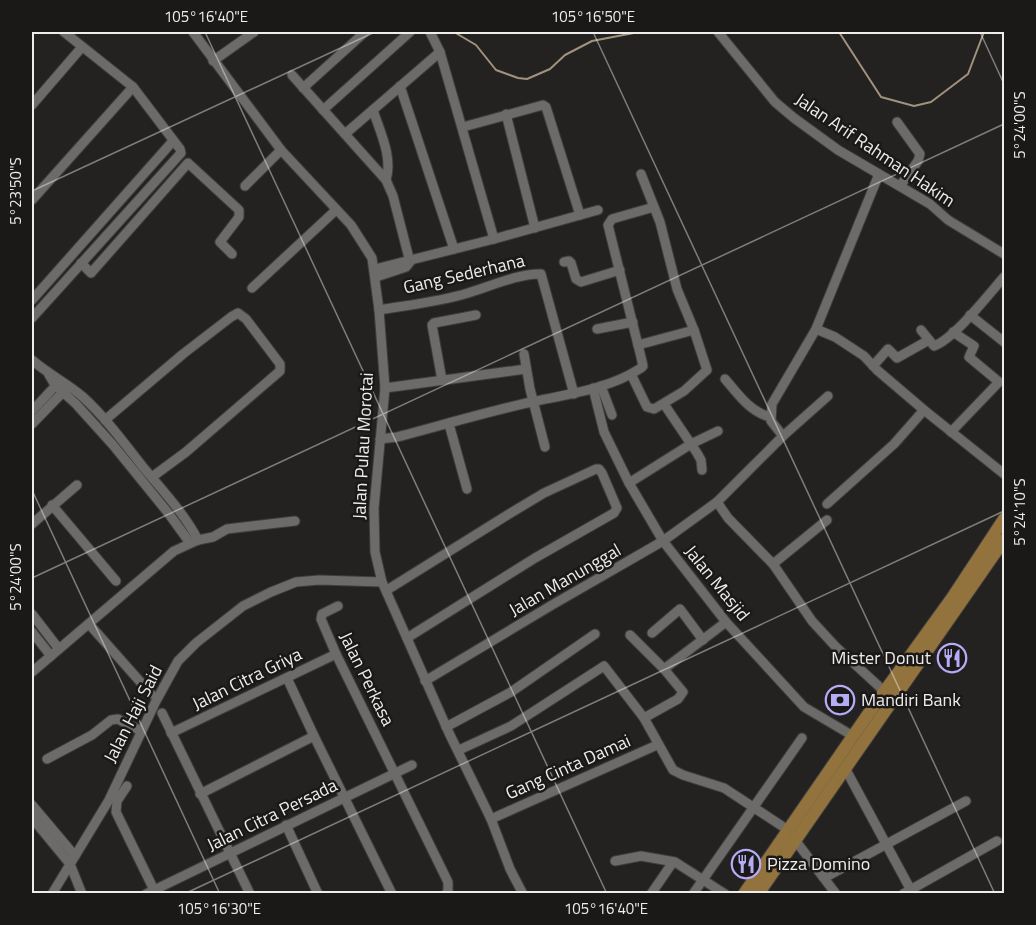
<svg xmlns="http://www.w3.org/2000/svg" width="1036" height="925" viewBox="0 0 1036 925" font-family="'Titillium Web',sans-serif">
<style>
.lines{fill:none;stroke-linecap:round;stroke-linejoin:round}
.stream{stroke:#a1927d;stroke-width:2}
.minor-casing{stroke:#3e3e3c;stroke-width:11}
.major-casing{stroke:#3e3e3c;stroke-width:14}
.minor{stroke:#6d6b69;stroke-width:9}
.major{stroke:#93733d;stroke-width:12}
.ticks{fill:none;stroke:#eeedeb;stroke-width:1.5;stroke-opacity:0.45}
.labels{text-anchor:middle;stroke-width:5;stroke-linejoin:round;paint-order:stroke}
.street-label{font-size:18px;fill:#eeedeb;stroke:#1b1917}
.poi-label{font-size:18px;fill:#eeedeb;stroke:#1b1917;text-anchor:start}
.neatline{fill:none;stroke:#eeedeb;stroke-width:2}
.ticks-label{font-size:15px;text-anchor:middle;fill:#eeedeb}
</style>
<rect width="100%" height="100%" fill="#242220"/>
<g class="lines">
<!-- stream -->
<g class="stream">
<path d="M454 32 476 45 496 70 518 78 527 79 550 69 565 55 592 41 639 32"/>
<path d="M839 32 881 97 914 106 931 102 968 74 984 32"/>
</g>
<!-- minor casing -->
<g class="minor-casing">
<g id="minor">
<path d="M193 32 281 150 351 225 372 258 379 310 385 388 374 508 375 552 382 582 449 733 491 819 510 869 523 894"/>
<path d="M430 32 440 52 494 239"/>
<path d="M718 32 775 102 794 118 838 150 930 204 948 220 1004 254"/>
<path d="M213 61 254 32"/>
<path d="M292 75 386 180 393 196 410 262 406 267 376 277"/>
<path d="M400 86 454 249"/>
<path d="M303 88 365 32"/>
<path d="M32 105 82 47"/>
<path d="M323 110 410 32"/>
<path d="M373 110C380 132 393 157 386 180"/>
<path d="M506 114 535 228"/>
<path d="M897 122 920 154 918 161 900 186"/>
<path d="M463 127 543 105 546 107 580 215"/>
<path d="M345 134 440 52"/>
<path d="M245 186 281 150"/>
<path d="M32 200 133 87"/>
<path d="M564 262 569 261 571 263 576 279 581 282 620 270"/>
<path d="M81 263 91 273 188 163 239 210V217L220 242 232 254"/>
<path d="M375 269 494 239 598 210"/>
<path d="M252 288 336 210"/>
<path d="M32 300 173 141"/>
<path d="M379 310C409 305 439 302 468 293 488 287 520 273 541 274L574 394"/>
<path d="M970 315 1004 342"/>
<path d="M32 318 181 153 180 149 133 87 64 32"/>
<path d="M597 329 633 322"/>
<path d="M816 329 835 337 864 356 877 370 924 410 1004 474"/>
<path d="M921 330 934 346C955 338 988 295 1004 277"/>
<path d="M638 345 694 330"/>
<path d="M524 354 530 389 545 447"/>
<path d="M32 360C48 374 67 383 83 397 106 418 124 443 143 467 162 490 184 513 198 540"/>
<path d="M873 366 888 349 897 358 929 340"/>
<path d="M631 374 647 407 654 409 684 391 707 370 694 330 677 289 660 222 641 174"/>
<path d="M49 375 55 385 76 404 113 445 169 514 190 543"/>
<path d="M725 379C738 394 750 412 770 417"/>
<path d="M442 380 432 325 434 323 476 315"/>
<path d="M601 386 612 415"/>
<path d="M385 388 526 369"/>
<path d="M593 388 604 432 629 483 663 541 726 622 804 707 853 736"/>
<path d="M664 404 697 453 701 460 702 470"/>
<path d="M32 411 59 382"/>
<path d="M105 420 183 354 231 317 238 313 246 319 280 364V371L186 452 152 477"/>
<path d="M32 424 67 388"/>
<path d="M449 424 467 489"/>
<path d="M951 432 999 382 969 357 974 346 953 332"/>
<path d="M783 436 771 421 772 404 816 329 879 174"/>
<path d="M380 439 397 437C443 425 489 411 536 401 570 394 611 388 641 368L643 366 641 357 608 225 612 219 654 207"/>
<path d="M629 483 691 444 718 431"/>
<path d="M717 502 728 518 773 564 812 621 835 646 884 691"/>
<path d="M827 504 894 444 924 410"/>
<path d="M52 505 116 581"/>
<path d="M32 524 77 485"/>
<path d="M773 564 827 520"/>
<path d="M387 590 509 514 544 493 596 469H599L602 473 617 508 614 513 535 558 407 638"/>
<path d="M338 606 322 614 321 619 336 654 448 882V891L446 894"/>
<path d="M32 614 59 649"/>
<path d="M89 624 151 694"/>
<path d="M32 632 51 656"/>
<path d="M652 633 680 609 703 640"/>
<path d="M630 635 664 669"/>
<path d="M32 672 174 551 198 540 213 537 227 529 295 521"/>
<path d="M287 678 314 736 392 894"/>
<path d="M425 681 552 605 663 541 717 502 783 436 828 396"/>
<path d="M162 713 250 894"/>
<path d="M644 718 678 699 683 692 664 669 726 622"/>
<path d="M446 727 511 692 595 634"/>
<path d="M171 733 336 654"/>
<path d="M459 750 511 726 604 666 644 718 673 770 683 775 724 788 788 830"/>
<path d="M47 759 92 735 111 720 118 719 141 731"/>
<path d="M845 768 913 894"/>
<path d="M127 786 117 801 116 812 156 894"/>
<path d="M200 794 314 736"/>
<path d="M32 805 75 856"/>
<path d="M32 818 70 864 82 894"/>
<path d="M491 819 657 745"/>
<path d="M286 825 318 894"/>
<path d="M795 840 836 894"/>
<path d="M615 861 641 856 675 862 725 894"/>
<path d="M824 878 966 801"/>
<path d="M52 894 109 800 156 701 178 661 196 643 243 606 271 592 296 582 319 580 382 582"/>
<path d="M146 894 412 765"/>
<path d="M651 894 673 862"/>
<path d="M693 894 802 738"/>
<path d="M903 894 997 841"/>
</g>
</g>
<!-- major casing -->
<g class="major-casing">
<g id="major">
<path d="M744 894 869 713 952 598 1004 519"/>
<path d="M758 894 1004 540"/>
</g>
</g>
<!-- minor -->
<use href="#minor" class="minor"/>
<!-- major -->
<use href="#major" class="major"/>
</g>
<!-- ticks -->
<path class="ticks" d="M205 32 607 894M593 32 995 894M980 32 1004 84M32 191 375 32M32 490 220 894M32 578 1004 124M184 894 1004 511"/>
<!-- icons -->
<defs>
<g id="restaurant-ring" transform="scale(1.5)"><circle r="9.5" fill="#1b1917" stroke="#b5acf8" stroke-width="1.5"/><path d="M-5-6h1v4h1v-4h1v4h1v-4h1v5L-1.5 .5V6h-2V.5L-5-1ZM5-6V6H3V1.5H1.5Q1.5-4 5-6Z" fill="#b5acf8"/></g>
<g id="bank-ring" transform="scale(1.5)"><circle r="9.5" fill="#1b1917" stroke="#b5acf8" stroke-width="1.5"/><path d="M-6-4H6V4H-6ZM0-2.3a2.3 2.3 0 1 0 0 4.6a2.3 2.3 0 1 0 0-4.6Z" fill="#b5acf8"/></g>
</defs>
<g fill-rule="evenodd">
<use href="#restaurant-ring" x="952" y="658"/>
<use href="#bank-ring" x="840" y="700"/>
<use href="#restaurant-ring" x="746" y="864"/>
</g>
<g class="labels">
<!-- street labels -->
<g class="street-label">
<text transform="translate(875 150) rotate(34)" y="6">Jalan Arif Rahman Hakim</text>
<text transform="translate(464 274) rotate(-13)" y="6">Gang Sederhana</text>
<text transform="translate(363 446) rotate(-87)" y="6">Jalan Pulau Morotai</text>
<text transform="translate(565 580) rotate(-30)" y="6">Jalan Manunggal</text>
<text transform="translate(717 583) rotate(51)" y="6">Jalan Masjid</text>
<text transform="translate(247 679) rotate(-26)" y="6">Jalan Citra Griya</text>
<text transform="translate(367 679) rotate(64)" y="6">Jalan Perkasa</text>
<text transform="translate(133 714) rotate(-63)" y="6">Jalan Haji Said</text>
<text transform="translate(568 767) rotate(-24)" y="6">Gang Cinta Damai</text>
<text transform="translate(272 815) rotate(-26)" y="6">Jalan Citra Persada</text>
</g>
<!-- poi labels -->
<g class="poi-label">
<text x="931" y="664" text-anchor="end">Mister Donut</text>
<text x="861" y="706">Mandiri Bank</text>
<text x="767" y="870">Pizza Domino</text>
</g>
</g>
<!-- border -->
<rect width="1036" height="925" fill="none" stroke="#1b1917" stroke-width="66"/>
<rect x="33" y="33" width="970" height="859" class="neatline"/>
<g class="ticks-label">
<text x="206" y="22">105°16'40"E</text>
<text x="593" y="22">105°16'50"E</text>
<text transform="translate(1020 125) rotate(-90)" y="5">5°24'00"S</text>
<text transform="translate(16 191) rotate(-90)" y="5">5°23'50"S</text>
<text transform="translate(1020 512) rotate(-90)" y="5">5°24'10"S</text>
<text transform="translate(16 577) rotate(-90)" y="5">5°24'00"S</text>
<text x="219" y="914">105°16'30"E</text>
<text x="606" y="914">105°16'40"E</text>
</g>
</svg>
